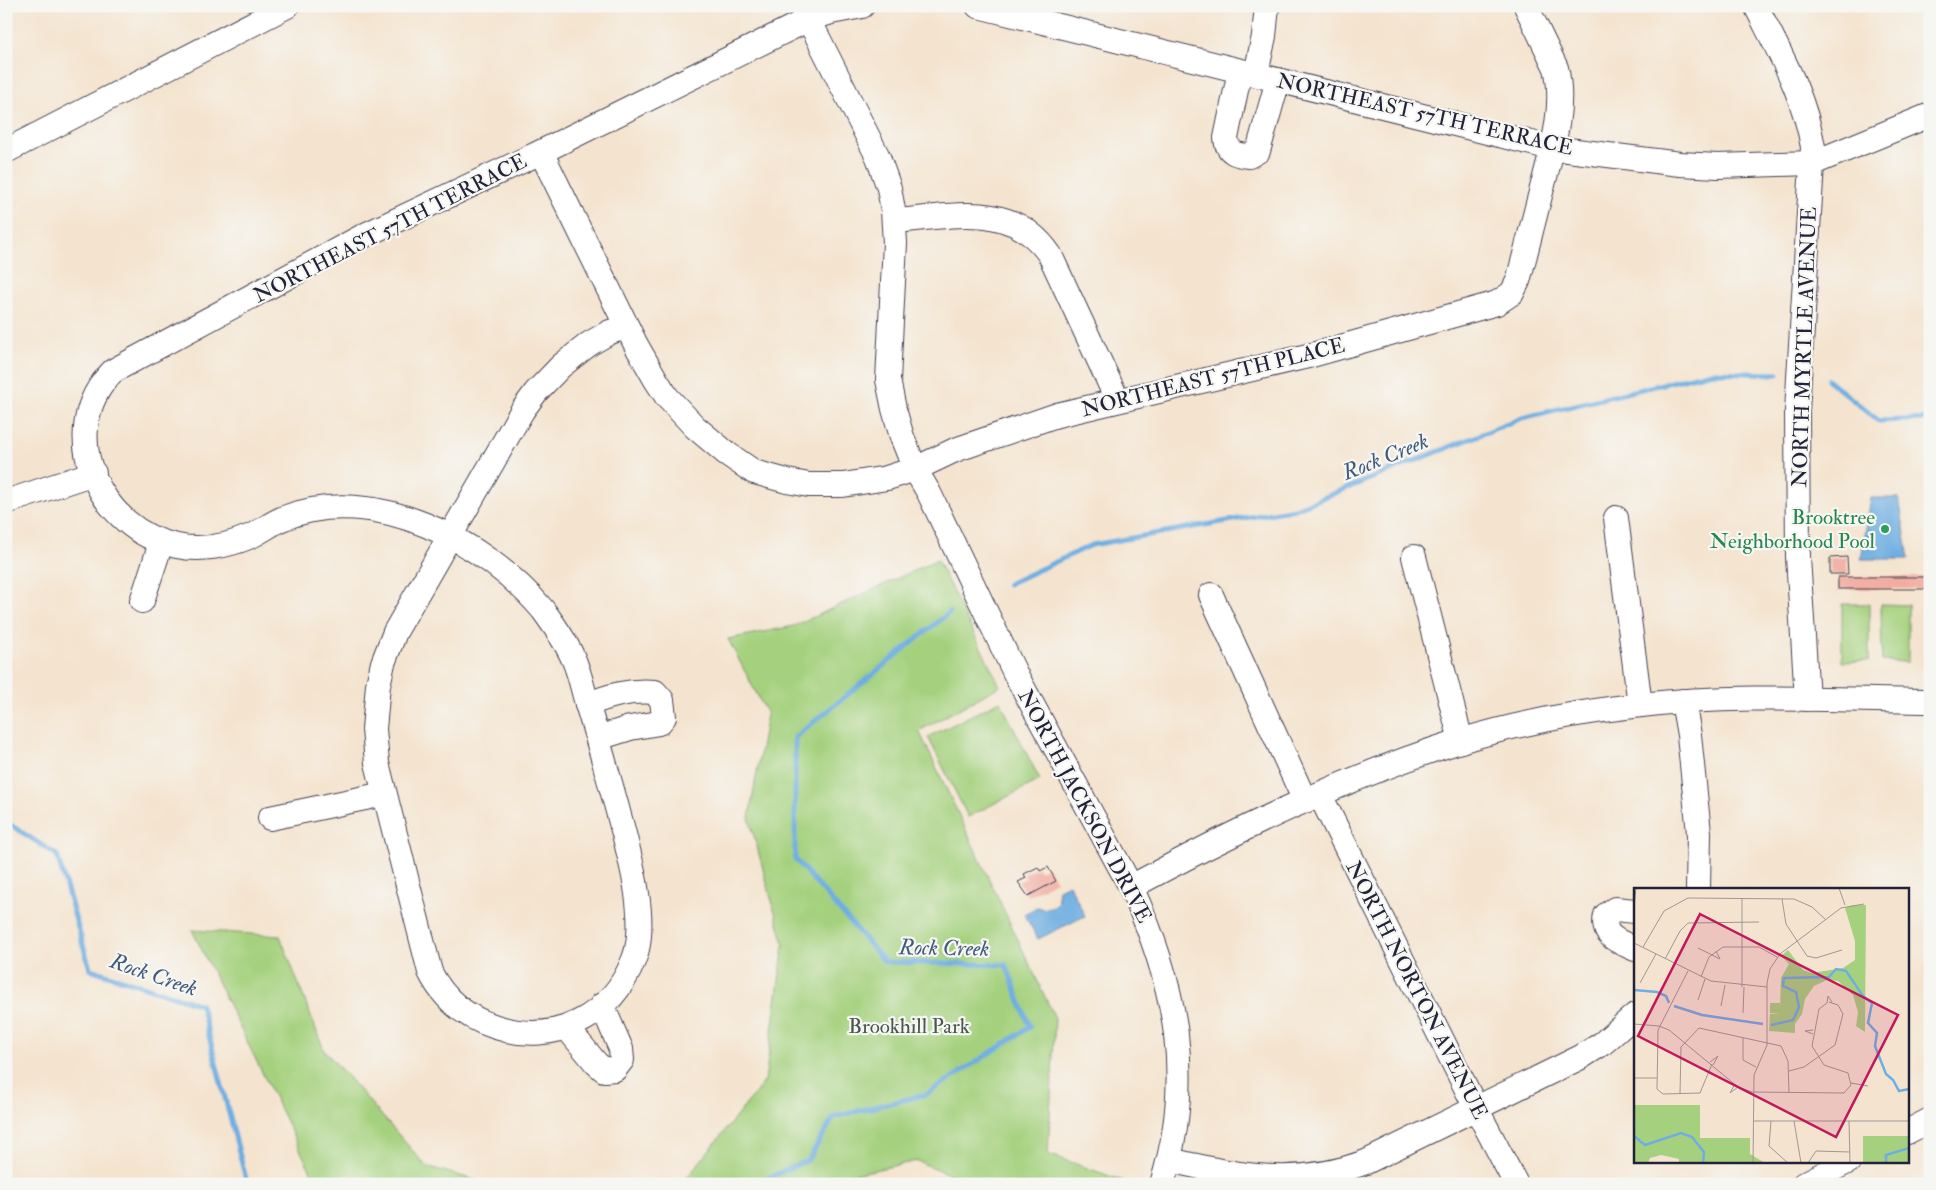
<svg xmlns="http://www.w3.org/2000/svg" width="1936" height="1190" viewBox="0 0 1936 1190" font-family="'IM FELL Double Pica',serif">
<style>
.green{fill:#a5d17e;stroke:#647a5c}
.water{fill:#6eaee1;stroke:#48688e}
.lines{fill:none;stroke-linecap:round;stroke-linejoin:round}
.stream{stroke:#6eaee1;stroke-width:5}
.building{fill:#f2aca1}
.minor-casing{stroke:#423f51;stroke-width:26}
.minor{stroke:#fff;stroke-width:24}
.leisure-dot{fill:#2e9e5b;stroke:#f6f6f2;stroke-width:2}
.labels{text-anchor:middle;stroke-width:4.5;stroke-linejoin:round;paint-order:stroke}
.street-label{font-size:21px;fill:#22223b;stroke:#f6f6f2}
.leisure-label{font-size:21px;fill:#27864d;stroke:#f6f6f2;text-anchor:end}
.park-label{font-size:21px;fill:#49574f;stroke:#f6f6f2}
.water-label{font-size:22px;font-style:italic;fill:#405a7d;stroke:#f6f6f2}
.inset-river{fill:none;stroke:#6eaee1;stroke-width:2.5}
.inset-road{fill:none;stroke:#a09694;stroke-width:1}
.view{fill:#c2185b;fill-opacity:0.15;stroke:#c2185b;stroke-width:2.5}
.inset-edge{fill:none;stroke:#22223b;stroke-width:2.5}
</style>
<rect width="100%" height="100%" fill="#f6f6f2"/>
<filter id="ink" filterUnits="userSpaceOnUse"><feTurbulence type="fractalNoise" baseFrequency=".02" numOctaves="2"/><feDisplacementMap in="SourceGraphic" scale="10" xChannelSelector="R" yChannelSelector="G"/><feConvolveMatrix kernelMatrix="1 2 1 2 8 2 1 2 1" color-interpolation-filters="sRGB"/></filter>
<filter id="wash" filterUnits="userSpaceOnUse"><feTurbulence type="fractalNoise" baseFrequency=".0096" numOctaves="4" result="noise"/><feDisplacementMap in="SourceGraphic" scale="20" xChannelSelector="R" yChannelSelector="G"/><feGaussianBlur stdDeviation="1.12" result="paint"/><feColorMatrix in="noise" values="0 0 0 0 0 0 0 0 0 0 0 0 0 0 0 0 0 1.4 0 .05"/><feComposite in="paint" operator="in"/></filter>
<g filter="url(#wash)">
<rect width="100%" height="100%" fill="#f4e4cf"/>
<!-- green -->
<g class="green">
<path d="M937 560 1000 686 919 731 1055 1018 1048 1154 1132 1184H973L917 1161 835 1178 827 1184H675L686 1179 765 1081 784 945 749 818 767 714 728 639 794 626Z"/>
<path d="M1842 604H1869V661L1842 662Z"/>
<path d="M1881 604 1908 605V662L1882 661Z"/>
<path d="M1000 701 1040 780 968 817 928 737Z"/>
<path d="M192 930 280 936 324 1050 426 1166 488 1184H317Z"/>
</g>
<!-- water -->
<g class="water">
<path d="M1871 498H1899L1909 559H1861Z"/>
<path d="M1069 884 1085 916 1038 939 1024 914 1037 907 1043 909 1057 905 1059 889Z"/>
</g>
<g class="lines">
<!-- stream -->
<g class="stream">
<path d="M1828 380 1879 421 1930 419"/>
<path d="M1008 584 1092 545 1295 509 1522 418 1712 372 1778 374"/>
<path d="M6 822 57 855 90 969 201 1005 247 1183 252 1184"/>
<path d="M755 1184 808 1160 834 1117 927 1094 1030 1027 1006 965 885 962 795 859V737L950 612"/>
</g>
</g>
<g id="blocks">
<!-- building -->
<g class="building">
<path d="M1847 557 1848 574H1830V558Z"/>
<rect x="1838" y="577" width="92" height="12"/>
<path d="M1038 867 1040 871 1048 867 1056 881 1028 896 1018 882 1026 878 1024 874Z"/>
</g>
</g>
</g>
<g filter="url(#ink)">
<use href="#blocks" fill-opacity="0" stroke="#423f51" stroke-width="1"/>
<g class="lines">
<!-- minor casing -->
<g class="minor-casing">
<g id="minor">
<path d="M802 6 878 157 889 188 893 210 895 243 888 380 894 409 902 437 915 469 929 493 1015 673 1131 887C1176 985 1195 1078 1162 1184"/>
<path d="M978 6 1552 148 1680 164 1718 166 1813 163 1930 115"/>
<path d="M1756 6C1780 54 1804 94 1813 147L1797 411 1798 557 1807 699"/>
<path d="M1240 71 1226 138C1227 153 1237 155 1249 156L1258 151 1278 80"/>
<path d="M1256 74 1264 36 1267 6"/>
<path d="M6 151 287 6"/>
<path d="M541 152 636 345 656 380 667 397 695 427 726 453 754 472 787 481 809 485H843L887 478 915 469 955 450 1057 415 1312 355 1497 303 1512 293 1518 281C1526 252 1533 222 1541 192 1551 153 1566 108 1556 68L1526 6"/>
<path d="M894 221C952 217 1012 199 1050 255L1117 399"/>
<path d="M627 327 610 332 589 344 561 366 536 392 522 411 395 632 383 663 378 685 374 729 377 763 430 972C444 1000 467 1018 496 1027 555 1046 612 1017 634 959 650 919 627 846 616 804 607 772 598 739 588 707 583 691 580 673 573 658 566 642 554 625 543 610 486 542 374 482 284 518 273 522 262 531 251 536 228 546 201 551 177 546 99 531 53 431 113 371L365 235 541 152 809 19 831 12 862 6"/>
<path d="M6 502 94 473"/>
<path d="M1616 518 1640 705"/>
<path d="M1414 557 1461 741"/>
<path d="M1211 595 1305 801"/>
<path d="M142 601 161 543"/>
<path d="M1683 701 1689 735 1699 833 1698 889"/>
<path d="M587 705C610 695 630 690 655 692L662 700 664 717 659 723 630 728 598 738"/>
<path d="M1320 795 1476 1108 1516 1184"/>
<path d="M270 818 384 794"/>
<path d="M1131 887C1236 830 1346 777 1460 741 1518 723 1580 712 1641 705 1737 694 1834 700 1930 701"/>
<path d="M1635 911 1615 909 1606 915C1601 937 1618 941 1635 949"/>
<path d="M567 1028 596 1063 604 1070 615 1069 622 1060 621 1049 602 1005"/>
<path d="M1907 1132 1930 1120"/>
<path d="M1169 1160C1239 1176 1296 1188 1366 1162L1581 1057 1603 1043 1635 1015"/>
<path d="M1804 1184 1849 1161"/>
</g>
</g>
<!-- minor -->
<use href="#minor" class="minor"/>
</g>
</g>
<!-- markers -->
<circle class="leisure-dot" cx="1885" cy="529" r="5"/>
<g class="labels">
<!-- street labels -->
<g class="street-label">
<text transform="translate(1425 114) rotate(13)" y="7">NORTHEAST 57TH TERRACE</text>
<text transform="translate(390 228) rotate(-27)" y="7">NORTHEAST 57TH TERRACE</text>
<text transform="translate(1804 347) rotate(-88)" y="7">NORTH MYRTLE AVENUE</text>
<text transform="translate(1213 377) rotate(-14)" y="7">NORTHEAST 57TH PLACE</text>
<text transform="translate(1085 806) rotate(62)" y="7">NORTH JACKSON DRIVE</text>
<text transform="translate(1417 990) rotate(63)" y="7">NORTH NORTON AVENUE</text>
</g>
<!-- leisure labels -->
<g class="leisure-label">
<text x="1875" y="524">Brooktree<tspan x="1875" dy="24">Neighborhood Pool</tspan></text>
</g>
<!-- park labels -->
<g class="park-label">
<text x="909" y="1033">Brookhill Park</text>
</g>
<!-- water labels -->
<g class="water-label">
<text transform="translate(1385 456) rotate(-22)" y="8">Rock Creek</text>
<text transform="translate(944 947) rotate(1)" y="8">Rock Creek</text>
<text transform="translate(154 974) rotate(19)" y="8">Rock Creek</text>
</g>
</g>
<!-- overview -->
<g transform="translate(1634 888)">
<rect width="275" height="275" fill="#f4e4cf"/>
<path d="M219 17H232L231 144 222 138 224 124 219 107 204 93 193 92 180 98 171 111 168 126 161 136V145L135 143 136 126H146L136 125V115H146V121L147 90 155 76 147 68 154 62 169 82 178 85 209 80 221 72V53L211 20ZM0 217H66V250H116V266L131 275H45V271L27 267 16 270 14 275H0ZM229 248H275V275H229Z" fill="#a5d17e"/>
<path class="inset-river" d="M0 102 23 104 32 108 35 115M40 118 68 127 129 136M137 137 159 132 165 119 162 104 149 98 150 90 195 89 202 81 212 83 229 108 238 115 234 135 243 145 241 158 252 186 259 192 265 203 275 201M0 248 11 257 47 245 58 249 70 264 69 275M252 275V267L275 260"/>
<path class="inset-road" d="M205 0 211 17M108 10V99M148 11 152 36 173 68 182 70 208 62M0 18 2 0M0 55 77 93 133 99M9 59 30 23 54 10 160 11 178 19 192 32M64 60 86 71 82 63M31 71 46 43 54 35 125 34M54 83 24 142 23 201 29 206 66 205 78 176M67 89 75 69 89 59H125L143 69M6 95 22 66M64 112 71 91M198 114 194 108 193 115 185 121 178 158 190 177 214 185M87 118 91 97M109 125 110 99M0 136 25 138 35 142 104 199 118 204 210 205 217 197 214 185M179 146 171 143 179 142M109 150V172L122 179M76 174 84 168 79 177M155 183 170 179 201 157 209 126 204 117 195 114M0 190H23M217 195 234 198M101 196 96 205 104 199M46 206 47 159 65 140 147 158 154 173 155 205M120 233H274M137 233 135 258 154 275M160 233 167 275M215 233 216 275M119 275 120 187 133 157V95L136 81 146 66 207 20 230 16M174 275 182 263 216 264"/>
<path class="view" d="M66 26 264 127 202 249 4 148Z"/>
<rect width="275" height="275" class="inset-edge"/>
</g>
<!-- margin -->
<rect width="1936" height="1190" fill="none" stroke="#f6f6f2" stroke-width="25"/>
</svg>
